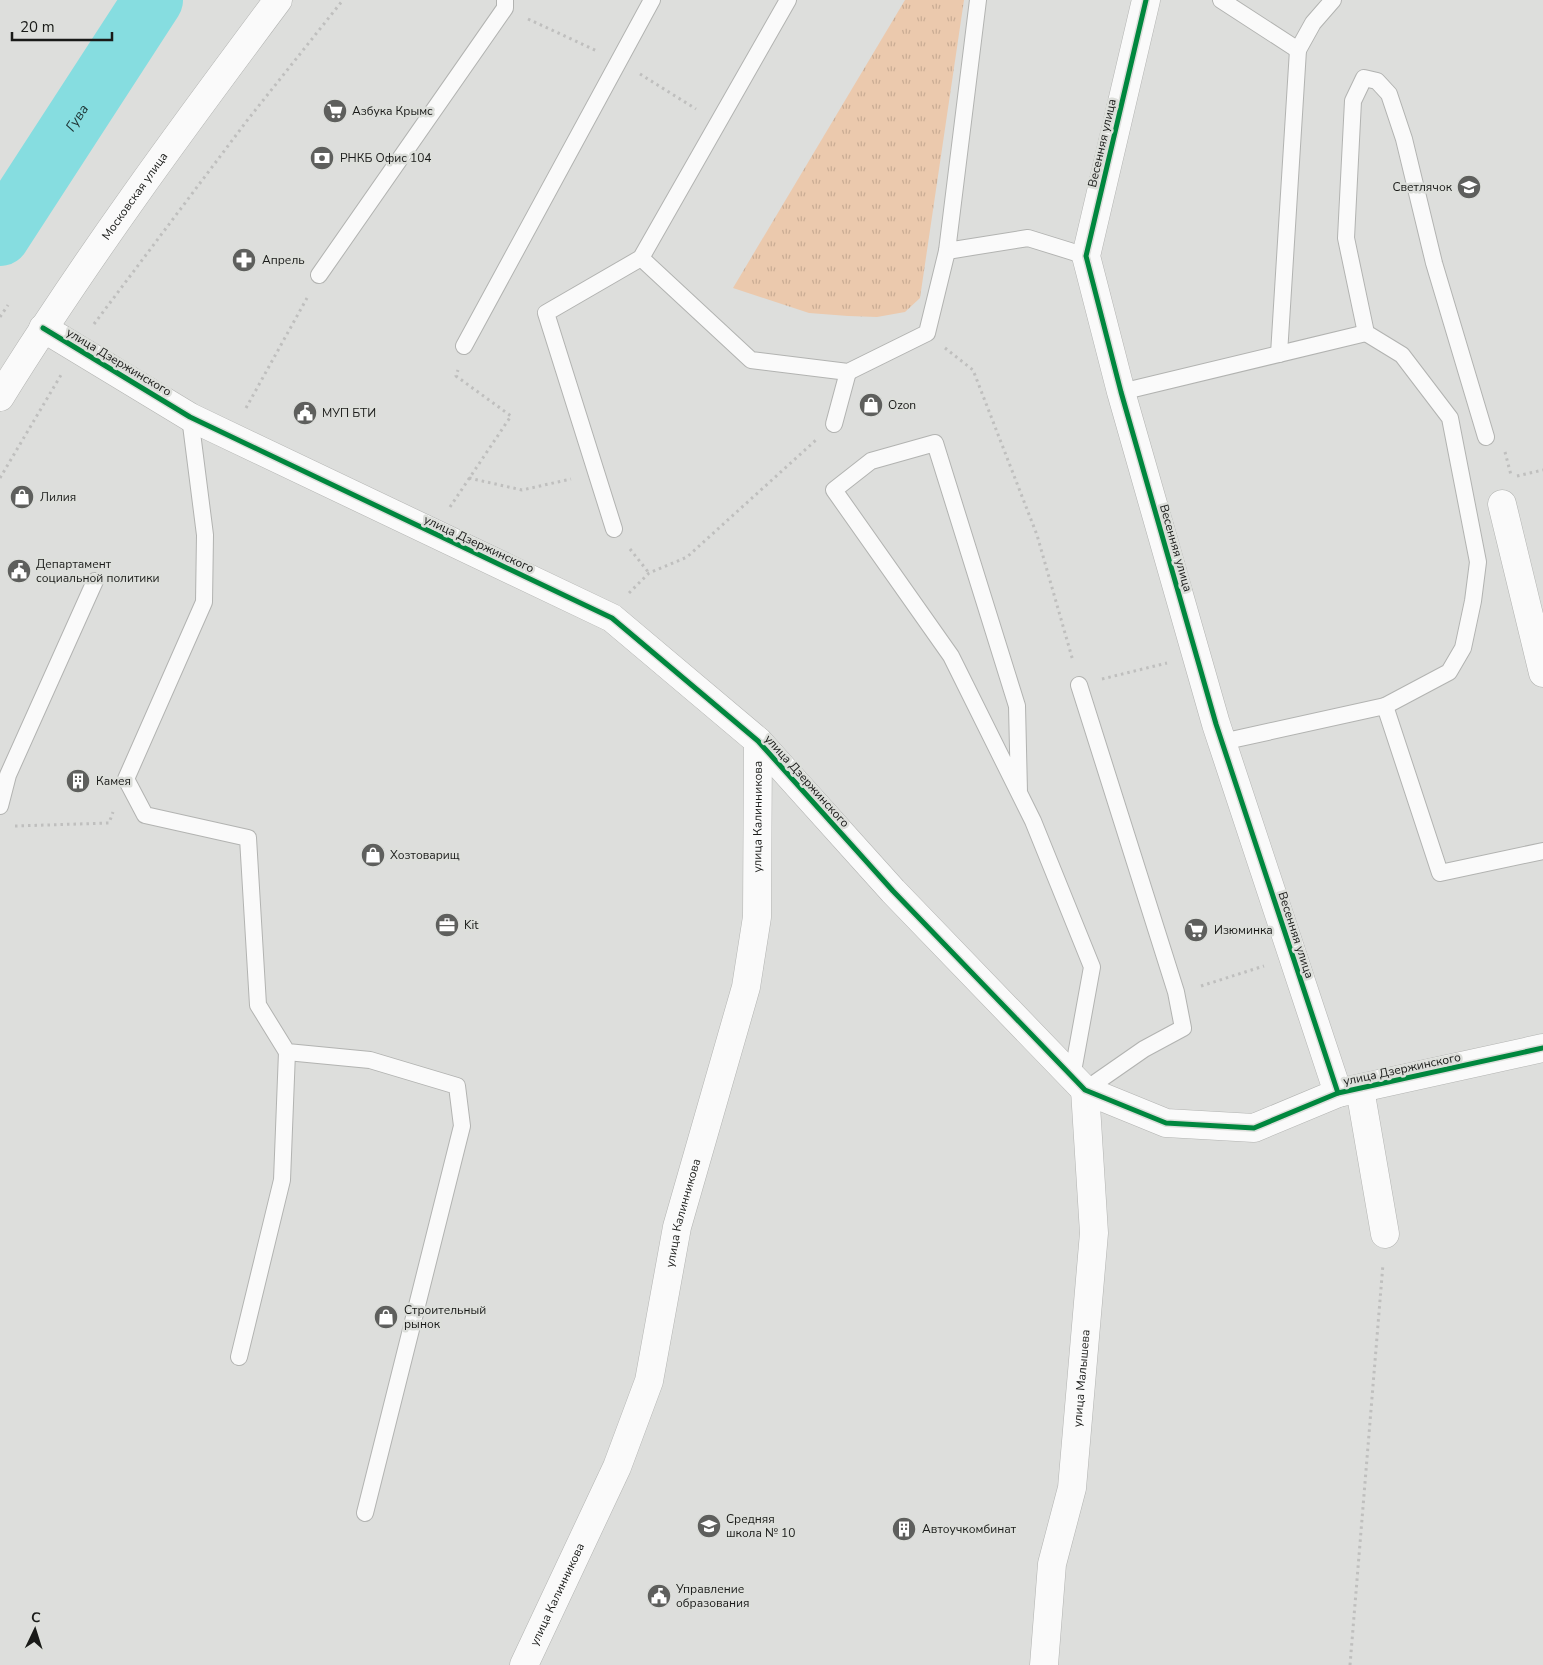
<svg xmlns="http://www.w3.org/2000/svg" width="1543" height="1665" viewBox="0 0 1543 1665" font-family="'Nunito Sans',sans-serif">
<style>
.park{fill:url(#park-tufts)}
.lines{fill:none;stroke-linecap:round;stroke-linejoin:round}
.river{stroke:#86dde0;stroke-width:60}
.lane-casing{stroke:#b2b3b1;stroke-width:18}
.street-casing{stroke:#b2b3b1;stroke-width:29}
.secondary-casing{stroke:#b2b3b1;stroke-width:29}
.primary-casing{stroke:#b2b3b1;stroke-width:29}
.path{stroke:#bfbfbe;stroke-width:3;stroke-dasharray:2.5 4;stroke-linecap:butt}
.lane{stroke:#fafafa;stroke-width:16}
.street{stroke:#fafafa;stroke-width:28}
.secondary{stroke:#fafafa;stroke-width:28}
.primary{stroke:#fafafa;stroke-width:28}
.cycleway-casing{stroke:#dddfdb;stroke-width:8}
.cycleway{stroke:#00873e;stroke-width:5}
.labels{text-anchor:middle;stroke-width:5;stroke-linejoin:round;paint-order:stroke}
.poi-label{font-size:12px;fill:#191a18;stroke:#dddfdb;text-anchor:start}
.street-label{font-size:12px;fill:#191a18;stroke:#dddfdb}
.water-label{font-size:14px;font-style:italic;fill:#1f3536;stroke:#dddfdb}
</style>
<defs>
<pattern id="park-tufts" width="24" height="20" patternUnits="userSpaceOnUse" patternTransform="scale(1.25)"><rect width="24" height="20" fill="#ebc9ad"/><path d="M3 7l-1-3M5 7V3M7 7l1-3M15 17l-1-3M17 17v-4M19 17l1-3" fill="none" stroke="#c9ac94"/></pattern>
</defs>
<rect width="100%" height="100%" fill="#dddedc"/>
<!-- park -->
<path class="park" d="M905 0H964L920 298 905 312 877 317 848 316 809 313 733 288Z"/>
<g class="lines">
<!-- river -->
<path class="river" id="s1" d="M0 236 153 0"/>
<!-- lane casing -->
<g class="lane-casing">
<g id="lane">
<path d="M978 0 947 251 1028 238 1086 256"/>
<path d="M1221 0 1298 50 1313 23 1333 0"/>
<path d="M641 258 751 360 848 372 927 333 947 251"/>
<path d="M319 275 505 8V0"/>
<path d="M464 346 652 0"/>
<path d="M1279 354 1298 50"/>
<path d="M1121 392 1366 333"/>
<path d="M190 417 205 535 204 602 126 779 145 815 248 838 258 1005 287 1052 370 1060 457 1086 462 1126 365 1513"/>
<path d="M834 424 848 372"/>
<path d="M614 529 546 313 641 258 788 0"/>
<path d="M1079 685 1176 992 1183 1028 1144 1049 1085 1090"/>
<path d="M1385 706 1449 672 1463 648 1473 601 1478 562 1450 418 1402 355 1366 333 1346 238 1353 101 1364 78 1377 81 1389 94 1404 139 1434 263 1486 437"/>
<path d="M1222 742 1385 706 1440 873 1543 851"/>
<path d="M1019 792 1017 706 935 443 871 461 834 490 951 656 1033 821 1092 967 1072 1077"/>
<path d="M0 806 8 775 95 581"/>
<path d="M239 1357 282 1180 287 1052"/>
</g>
</g>
<!-- street casing -->
<g class="street-casing">
<g id="street">
<path d="M1146 0 1086 256 1121 392 1216 724 1338 1093"/>
<path d="M1502 504 1543 673"/>
<path d="M1360 1089 1385 1234"/>
<path id="s2" d="M1044 1665 1052 1564 1072 1488 1094 1233 1085 1090"/>
</g>
</g>
<!-- secondary casing -->
<g class="secondary-casing">
<g id="secondary">
<path d="M43 328 190 417 612 618 758 741 893 891 1085 1090 1166 1123 1254 1128 1338 1093 1543 1048"/>
<path id="s3" d="M524 1665 617 1467 649 1381 677 1227 746 987 757 917 758 741"/>
</g>
</g>
<!-- primary casing -->
<g class="primary-casing">
<g id="primary">
<path id="s4" d="M0 397C85 260 181 130 278 0"/>
</g>
</g>
<!-- path -->
<g class="path">
<path d="M528 19 597 51"/>
<path d="M640 74 696 109"/>
<path d="M0 317 8 305"/>
<path d="M94 324 249 118 343 0"/>
<path d="M945 348 973 370 1037 535 1073 661"/>
<path d="M246 408 307 298"/>
<path d="M1505 452 1511 475"/>
<path d="M1517 476 1543 470"/>
<path d="M0 478 61 375"/>
<path d="M469 478 522 490 571 479"/>
<path d="M450 507 511 416 456 376 458 370"/>
<path d="M630 549 649 573"/>
<path d="M629 593 649 573 687 557 816 440"/>
<path d="M1102 679 1167 663"/>
<path d="M15 826 109 823 113 812"/>
<path d="M1201 986 1264 966"/>
<path d="M1350 1665 1383 1264"/>
</g>
<!-- lane -->
<use href="#lane" class="lane"/>
<!-- street -->
<use href="#street" class="street"/>
<!-- secondary -->
<use href="#secondary" class="secondary"/>
<!-- primary -->
<use href="#primary" class="primary"/>
<!-- cycleway casing -->
<g class="cycleway-casing">
<g id="cycleway">
<path d="M1146 0 1086 256 1121 392 1216 724 1338 1093"/>
<path d="M43 328 190 417 612 618 758 741 893 891 1085 1090 1166 1123 1254 1128 1338 1093 1543 1048"/>
</g>
</g>
<!-- cycleway -->
<use href="#cycleway" class="cycleway"/>
</g>
<!-- icons -->
<defs>
<g id="supermarket-disc" transform="scale(1.25)"><circle r="9.5" fill="#5e5f5d" stroke="#dddfdb"/><path d="M-6-5.5h2.5l.6 2H6L4.5 2H-2.5L-4.4-4H-6ZM-1.5 3.2a1.3 1.3 0 1 0 .1 0ZM3 3.2a1.3 1.3 0 1 0 .1 0Z" fill="#fff"/></g>
<g id="bank-disc" transform="scale(1.25)"><circle r="9.5" fill="#5e5f5d" stroke="#dddfdb"/><path d="M-6-4H6V4H-6ZM0-2.3a2.3 2.3 0 1 0 0 4.6a2.3 2.3 0 1 0 0-4.6Z" fill="#fff"/></g>
<g id="school-disc" transform="scale(1.25)"><circle r="9.5" fill="#5e5f5d" stroke="#dddfdb"/><path d="M0-5L7-2L0 1L-7-2ZM-4 1L0 2.5L4 1V4Q0 6-4 4Z" fill="#fff"/></g>
<g id="pharmacy-disc" transform="scale(1.25)"><circle r="9.5" fill="#5e5f5d" stroke="#dddfdb"/><path d="M-2-6h4v4h4v4h-4v4h-4v-4h-4v-4h4Z" fill="#fff"/></g>
<g id="shop-disc" transform="scale(1.25)"><circle r="9.5" fill="#5e5f5d" stroke="#dddfdb"/><path d="M-5-2.5h2.3a2.7 3.5 0 0 1 5.4 0H5L5.5 6h-11ZM-1.5-2.5h3a1.5 2.3 0 0 0-3 0Z" fill="#fff"/></g>
<g id="civic-disc" transform="scale(1.25)"><circle r="9.5" fill="#5e5f5d" stroke="#dddfdb"/><path d="M-.6-6.5H3V-4.5H.6V-3L4-1V1h2V6H-6V1h2V-1L-.6-3ZM-1.2 2.5V6h2.4V2.5Z" fill="#fff"/></g>
<g id="building-disc" transform="scale(1.25)"><circle r="9.5" fill="#5e5f5d" stroke="#dddfdb"/><path d="M-4-6H4V6H1V3H-1V6H-4ZM-2.5-4.3h1.7v1.8h-1.7ZM.8-4.3h1.7v1.8H.8ZM-2.5-1h1.7V.8h-1.7ZM.8-1h1.7V.8H.8Z" fill="#fff"/></g>
<g id="office-disc" transform="scale(1.25)"><circle r="9.5" fill="#5e5f5d" stroke="#dddfdb"/><path d="M-6-3h4V-5.5h4V-3h4V5H-6ZM-1-4.5V-3h2v-1.5ZM-6 0V1H6V0Z" fill="#fff"/></g>
</defs>
<g fill-rule="evenodd">
<use href="#supermarket-disc" x="335" y="111"/>
<use href="#bank-disc" x="322" y="158"/>
<use href="#school-disc" x="1469" y="187"/>
<use href="#pharmacy-disc" x="244" y="260"/>
<use href="#shop-disc" x="871" y="405"/>
<use href="#civic-disc" x="305" y="413"/>
<use href="#shop-disc" x="22" y="497"/>
<use href="#civic-disc" x="19" y="571"/>
<use href="#building-disc" x="78" y="781"/>
<use href="#shop-disc" x="373" y="855"/>
<use href="#office-disc" x="447" y="925"/>
<use href="#supermarket-disc" x="1196" y="930"/>
<use href="#shop-disc" x="386" y="1317"/>
<use href="#school-disc" x="709" y="1526"/>
<use href="#building-disc" x="904" y="1529"/>
<use href="#civic-disc" x="659" y="1596"/>
</g>
<g class="labels">
<!-- poi labels -->
<g class="poi-label">
<text x="352" y="115">Азбука Крымс</text>
<text x="340" y="162">РНКБ Офис 104</text>
<text x="1452" y="191" text-anchor="end">Светлячок</text>
<text x="262" y="264">Апрель</text>
<text x="888" y="409">Ozon</text>
<text x="322" y="417">МУП БТИ</text>
<text x="40" y="501">Лилия</text>
<text x="36" y="568">Департамент<tspan x="36" dy="14">социальной политики</tspan></text>
<text x="96" y="785">Камея</text>
<text x="390" y="859">Хозтоварищ</text>
<text x="464" y="929">Kit</text>
<text x="1214" y="934">Изюминка</text>
<text x="404" y="1314">Строительный<tspan x="404" dy="14">рынок</tspan></text>
<text x="726" y="1523">Средняя<tspan x="726" dy="14">школа № 10</tspan></text>
<text x="922" y="1533">Автоучкомбинат</text>
<text x="676" y="1593">Управление<tspan x="676" dy="14">образования</tspan></text>
</g>
<!-- street labels -->
<g class="street-label">
<text transform="translate(1102 143) rotate(-77)" y="4">Весенняя улица</text>
<text dy="4" stroke="none"><textPath href="#s4" startOffset="242">Московская улица</textPath></text>
<text transform="translate(119 362) rotate(31)" y="4">улица Дзержинского</text>
<text transform="translate(479 544) rotate(25)" y="4">улица Дзержинского</text>
<text transform="translate(1176 548) rotate(74)" y="4">Весенняя улица</text>
<text transform="translate(807 781) rotate(48)" y="4">улица Дзержинского</text>
<text dy="4" stroke="none"><textPath href="#s3" startOffset="888">улица Калинникова</textPath></text>
<text transform="translate(1296 935) rotate(72)" y="4">Весенняя улица</text>
<text transform="translate(1402 1069) rotate(-12)" y="4">улица Дзержинского</text>
<text dy="4" stroke="none"><textPath href="#s3" startOffset="482">улица Калинникова</textPath></text>
<text dy="4" stroke="none"><textPath href="#s2" startOffset="290">улица Малышева</textPath></text>
<text dy="4" stroke="none"><textPath href="#s3" startOffset="78">улица Калинникова</textPath></text>
</g>
<!-- water labels -->
<g class="water-label">
<text dy="5" stroke="none"><textPath href="#s1" startOffset="141">Гува</textPath></text>
</g>
</g>
<!-- north arrow -->
<g transform="translate(35 1630) rotate(4)" stroke="#dddfdb" stroke-width="4" paint-order="stroke">
<path d="M0-4L9 19L0 12L-9 19Z" fill="#191a18"/>
<text y="-8" font-size="14" font-weight="bold" text-anchor="middle" fill="#191a18">С</text>
</g>
<!-- scale -->
<path d="M12 32v8h100v-8" fill="none" stroke="#191a18" stroke-width="2.5"/>
<text x="20" y="32" font-size="15" fill="#191a18" stroke="#dddfdb" stroke-width="4" paint-order="stroke">20 m</text>
</svg>
